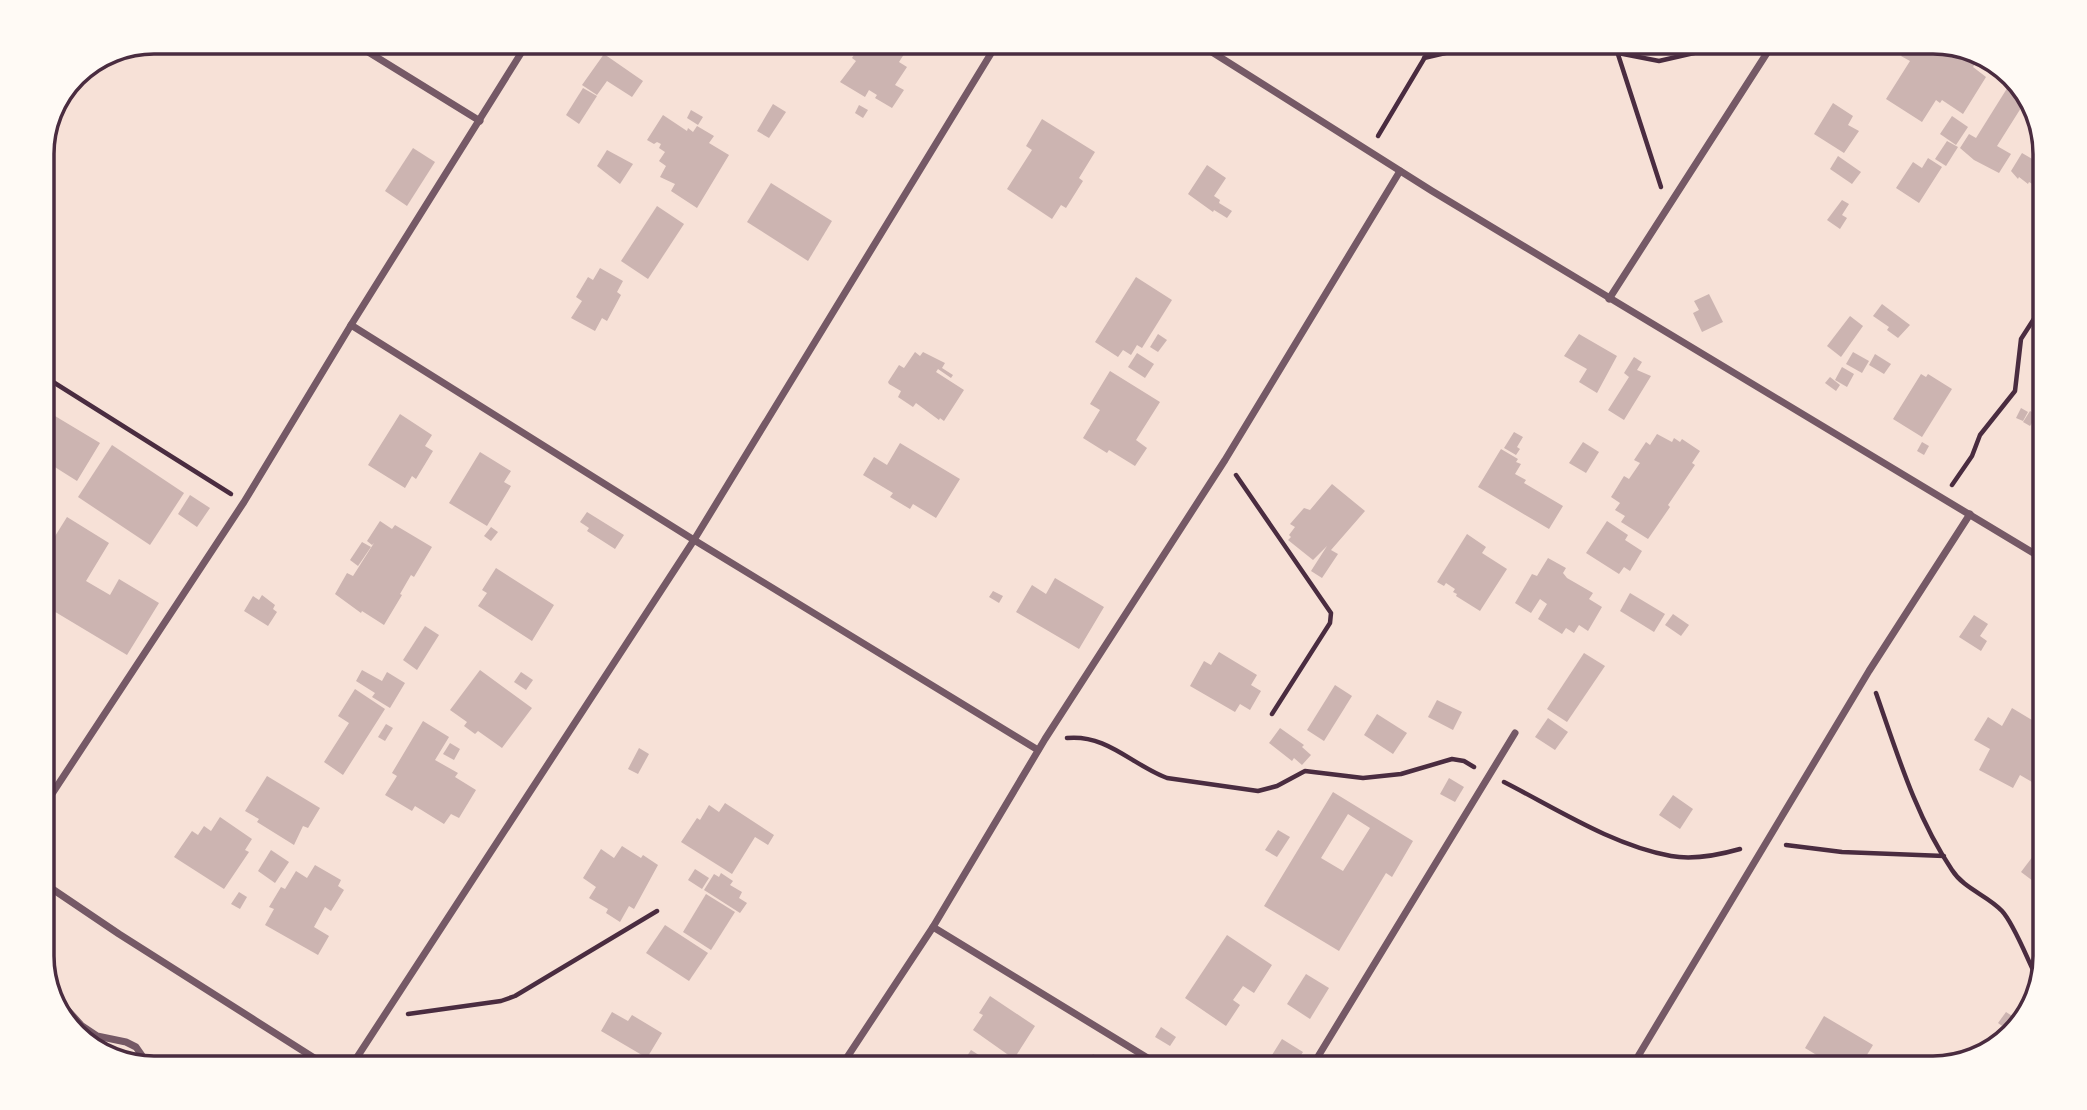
<svg xmlns="http://www.w3.org/2000/svg" width="2087" height="1110" viewBox="0 0 2087 1110" font-family="'Exo 2',sans-serif">
<style>
.building{fill:#ccb4b1;fill-rule:evenodd}
.lines{fill:none;stroke-linecap:round;stroke-linejoin:round}
.path{stroke:#4a2c40;stroke-width:4.5}
.minor{stroke:#755966;stroke-width:7}
.rim{fill:none;stroke:#4a2c40;stroke-width:3.5}
</style>
<rect width="100%" height="100%" fill="#f7e1d7"/>
<!-- building -->
<g class="building">
<path d="M862 42H898L908 48 899 62 907 67 895 85 904 90 892 108 875 98 877 95 869 90 865 97 840 82 856 61 852 58Z"/>
<path d="M1910 42H1929L1941 50 1944 45 1980 55 1973 67 1986 77 1963 114 1942 100 1940 103 1936 100 1922 122 1886 99 1910 61 1901 56Z"/>
<path d="M604 54 643 81 632 97 607 81 597 95 582 85Z"/>
<path d="M2005 73 2026 92 2030 102 2026 100 1997 146 2011 154 1999 173 1974 160 1960 148 1969 134 1976 138 2011 82 2002 78Z"/>
<path d="M583 88 597 96 579 124 566 115Z"/>
<path d="M1833 103 1853 116 1848 125 1859 131 1844 153 1814 134Z"/>
<path d="M773 104 786 112 769 138 757 131Z"/>
<path d="M859 105 868 110 863 118 855 113Z"/>
<path d="M691 110 703 117 698 125 687 118Z"/>
<path d="M663 115 687 131 688 128 693 132 697 126 714 136 709 143 729 155 697 208 671 191 675 184 660 177 666 166 659 161 665 152 659 148 661 144 657 142 654 144 647 140Z"/>
<path d="M1952 116 1968 127 1956 145 1940 134Z"/>
<path d="M1042 119 1095 152 1079 178 1083 181 1066 208 1061 205 1052 219 1007 189 1032 150 1026 146Z"/>
<path d="M1947 141 1958 147 1946 166 1935 159Z"/>
<path d="M2044 145 2045 147V192L2040 189 2038 191 2033 188 2034 185 2029 182 2028 184 2019 177 2018 179 2011 171 2022 153 2034 160Z"/>
<path d="M413 148 435 162 407 206 385 191Z"/>
<path d="M607 150 633 164 620 184 597 166Z"/>
<path d="M1838 156 1861 172 1852 184 1830 169Z"/>
<path d="M1928 158 1942 167 1919 203 1896 188 1913 162 1922 168Z"/>
<path d="M1207 165 1226 178 1214 196 1220 200 1219 203 1232 211 1227 218 1214 210 1213 212 1188 194Z"/>
<path d="M771 183 832 221 808 261 747 222Z"/>
<path d="M1842 200 1849 204 1842 215 1847 218 1840 229 1827 220Z"/>
<path d="M657 206 684 224 648 279 621 261Z"/>
<path d="M600 268 623 281 617 292 621 295 607 321 602 318 595 331 571 318 582 301 576 297 588 277 593 280Z"/>
<path d="M1136 277 1172 300 1142 348 1137 345 1131 355 1123 350 1118 357 1095 342Z"/>
<path d="M1709 294 1723 322 1702 332 1693 313 1699 310 1694 301Z"/>
<path d="M1882 304 1910 325 1898 338 1887 330 1889 327 1873 316Z"/>
<path d="M1850 316 1863 326 1841 357 1827 346Z"/>
<path d="M1158 334 1167 340 1158 352 1150 347Z"/>
<path d="M1579 334 1617 356 1597 393 1579 382 1587 369 1564 356Z"/>
<path d="M915 352 920 356 923 352 945 363 942 368 953 375 951 378 938 369 936 372 964 390 944 421 940 418 939 420 916 403 913 407 898 397 901 391 889 384 888 382 899 365 904 368Z"/>
<path d="M1853 352 1869 361 1862 373 1846 364Z"/>
<path d="M1137 353 1154 364 1145 378 1128 367Z"/>
<path d="M1875 354 1891 364 1884 374 1869 365Z"/>
<path d="M1634 357 1642 362 1637 370 1651 376 1624 420 1608 410 1629 377 1624 373Z"/>
<path d="M1842 367 1854 374 1847 387 1835 380Z"/>
<path d="M1110 371 1160 402 1136 440 1147 448 1135 466 1109 450 1107 453 1083 438 1100 410 1090 404Z"/>
<path d="M1921 374 1926 377 1928 374 1952 389 1922 437 1893 419Z"/>
<path d="M1830 377 1840 385 1836 391 1825 383Z"/>
<path d="M2021 408 2028 412 2023 421 2016 418Z"/>
<path d="M45 410 100 443 77 481 50 464 42 476V415Z"/>
<path d="M2030 411 2037 415 2030 426 2023 422Z"/>
<path d="M400 414 432 435 425 446 433 451 416 479 412 476 405 488 368 465Z"/>
<path d="M1514 432 1523 437 1517 447 1520 449 1516 455 1504 448Z"/>
<path d="M1657 434 1672 442 1674 438 1680 442 1682 439 1700 451 1692 463 1695 465 1668 505 1670 507 1648 539 1621 522 1625 516 1615 510 1620 503 1611 497 1624 476 1629 479 1640 463 1634 460 1646 442 1650 445Z"/>
<path d="M1583 442 1599 452 1586 473 1569 463Z"/>
<path d="M1922 442 1929 446 1924 455 1917 451Z"/>
<path d="M900 443 960 479 936 518 913 504 910 509 890 497 893 493 863 475 874 457 887 465Z"/>
<path d="M112 445 184 493 150 545 78 497Z"/>
<path d="M1501 449 1518 459 1516 462 1521 464 1515 474 1526 480 1524 483 1563 506 1549 529 1478 487Z"/>
<path d="M480 452 511 471 504 482 511 486 487 526 449 503Z"/>
<path d="M1332 484 1365 511 1331 550 1338 554 1322 578 1311 571 1327 546 1313 560 1288 540 1291 537 1289 535 1295 527 1290 524 1304 508 1310 510Z"/>
<path d="M42 488 53 494 42 510Z"/>
<path d="M190 495 210 508 197 527 178 514Z"/>
<path d="M587 512 624 535 615 549 587 531 589 528 580 522Z"/>
<path d="M67 517 109 543 86 581 110 595 119 579 159 603 127 655 42 604V557Z"/>
<path d="M380 521 392 529 395 525 432 547 414 577 411 575 400 594 402 595 384 625 362 611 361 613 335 594 347 573 353 576 374 543 372 545 367 541Z"/>
<path d="M1607 521 1628 535 1625 540 1642 551 1630 571 1624 567 1619 574 1586 553Z"/>
<path d="M491 527 498 532 491 541 484 536Z"/>
<path d="M1467 534 1486 547 1482 553 1507 569 1480 611 1456 596 1457 594 1453 592 1455 589 1446 583 1444 586 1437 582Z"/>
<path d="M362 542 371 547 358 566 350 560Z"/>
<path d="M1548 558 1566 568 1563 573 1567 578 1593 593 1589 599 1602 607 1588 631 1579 625 1574 633 1566 628 1562 634 1538 619 1547 604 1540 599 1531 613 1515 603 1532 574 1537 576Z"/>
<path d="M496 568 554 605 532 641 478 606 487 593 482 590Z"/>
<path d="M1055 578 1104 607 1079 649 1016 612 1032 585 1046 594Z"/>
<path d="M993 591 1003 596 999 603 989 597Z"/>
<path d="M1630 593 1665 614 1654 632 1620 611Z"/>
<path d="M262 595 275 605 273 609 277 612 268 626 244 611 253 596 259 600Z"/>
<path d="M1673 614 1689 625 1681 636 1665 625Z"/>
<path d="M1974 615 1988 624 1980 636 1987 641 1981 651 1959 637Z"/>
<path d="M425 626 439 635 417 670 403 660Z"/>
<path d="M1219 652 1257 675 1251 685 1261 691 1250 710 1240 704 1235 712 1190 686 1204 661 1211 665Z"/>
<path d="M1584 653 1605 666 1567 722 1547 709Z"/>
<path d="M362 670 382 681 387 672 405 683 390 708 372 697 375 693 356 681Z"/>
<path d="M480 670 532 708 502 748 478 731 475 734 464 726 467 722 450 710Z"/>
<path d="M521 672 533 680 526 690 514 682Z"/>
<path d="M1335 685 1352 696 1324 741 1307 730Z"/>
<path d="M355 689 385 709 343 775 324 762 349 723 338 716Z"/>
<path d="M1437 700 1462 712 1453 730 1428 717Z"/>
<path d="M2012 708 2045 728V760L2032 782 2020 775 2013 788 1979 770 1990 749 1974 740 1988 717 2002 726Z"/>
<path d="M1377 714 1407 733 1393 754 1364 735Z"/>
<path d="M1548 718 1568 732 1555 750 1535 737Z"/>
<path d="M423 721 449 737 435 760 458 773 455 777 476 790 459 818 451 814 444 824 415 806 412 811 385 795 397 776 392 773Z"/>
<path d="M386 724 393 728 385 741 378 737Z"/>
<path d="M1280 728 1304 745 1302 747 1311 755 1302 765 1294 758 1292 761 1269 743Z"/>
<path d="M450 743 460 749 454 760 443 754Z"/>
<path d="M639 748 649 754 638 774 628 769Z"/>
<path d="M267 776 320 808 308 828 303 826 294 845 257 822 259 819 245 811Z"/>
<path d="M1449 778 1464 787 1455 802 1440 794Z"/>
<path d="M1333 792 1413 841 1392 877 1386 873 1339 951 1264 906ZM1348 814 1370 828 1343 871 1321 858Z"/>
<path d="M1673 795 1693 809 1680 829 1659 815Z"/>
<path d="M725 803 774 835 768 845 755 837 732 874 681 842 697 818 700 820 709 805 719 812Z"/>
<path d="M220 817 252 839 245 850 249 852 224 889 174 857 192 831 198 835 204 826 211 831Z"/>
<path d="M1278 830 1290 837 1277 857 1265 850Z"/>
<path d="M2045 840V873L2037 884 2021 872Z"/>
<path d="M622 846 641 858 643 855 658 865 634 909 629 906 620 922 606 913 608 909 589 898 596 887 583 878 601 849 614 858Z"/>
<path d="M271 850 289 862 275 883 258 871Z"/>
<path d="M315 865 341 880 338 886 344 890 331 911 325 907 314 927 329 936 318 955 265 925 274 909 269 907 281 887 285 889 296 871 307 878Z"/>
<path d="M695 869 709 878 702 889 688 880Z"/>
<path d="M721 873 733 881 730 885 742 892 739 898 747 903 740 913 704 890 714 874 719 877Z"/>
<path d="M239 892 247 897 240 909 231 904Z"/>
<path d="M706 894 735 912 711 950 683 932Z"/>
<path d="M665 925 708 953 689 981 646 953Z"/>
<path d="M1227 935 1272 965 1254 993 1243 986 1233 1000 1240 1005 1226 1026 1185 998Z"/>
<path d="M1306 974 1329 988 1310 1019 1287 1004Z"/>
<path d="M990 996 1035 1026 1014 1059 973 1030 983 1015 979 1013Z"/>
<path d="M612 1012 628 1021 632 1015 662 1033 647 1058 601 1031Z"/>
<path d="M2006 1012 2017 1019 2009 1031 1998 1023Z"/>
<path d="M1824 1016 1873 1045 1859 1068H1838L1805 1048Z"/>
<path d="M1161 1027 1176 1037 1170 1046 1155 1037Z"/>
<path d="M1282 1039 1303 1052 1293 1068H1264Z"/>
<path d="M971 1050 999 1068H959Z"/>
<path d="M1093 1054 1115 1068H1084Z"/>
</g>
<g class="lines">
<!-- path -->
<g class="path">
<path d="M1583 42 1618 53 1659 61 1742 42"/>
<path d="M1614 42 1661 187"/>
<path d="M1424 58 1492 42"/>
<path d="M1378 136 1434 42"/>
<path d="M42 375 231 494"/>
<path d="M1236 475 1331 613 1330 623 1272 714"/>
<path d="M1952 485 1972 456 1980 435 2015 391 2021 339 2039 311 2045 287"/>
<path d="M1876 693C1897 753 1916 817 1952 870 1964 889 1987 895 2002 911 2015 925 2029 964 2039 982"/>
<path d="M1067 738C1107 734 1132 765 1167 778L1258 791 1277 786 1305 771 1363 778 1401 774 1452 759 1464 761 1474 767"/>
<path d="M1504 782C1557 809 1612 845 1671 856 1693 860 1719 855 1740 849"/>
<path d="M1786 845 1842 852 1944 856"/>
<path d="M408 1014 501 1001 515 996 657 911"/>
</g>
<!-- minor -->
<g class="minor">
<path d="M352 42 480 121"/>
<path d="M1196 42 1432 191 2045 560"/>
<path d="M1609 299 1774 42"/>
<path d="M351 325 694 540 1038 750"/>
<path d="M42 809 244 502 351 325 528 42"/>
<path d="M42 882 119 934 330 1068"/>
<path d="M933 927 1164 1068"/>
<path d="M53 994 82 1026 97 1036 126 1042 136 1047 150 1067"/>
<path d="M350 1068 694 540 998 42"/>
<path d="M840 1068 933 927 1045 739 1225 460 1400 171"/>
<path d="M1311 1068 1515 733"/>
<path d="M1631 1068 1869 671 1970 514"/>
</g>
</g>
<!-- crop -->
<path d="M0 0H2087V1110H0ZM154 54H1933A100 100 0 0 1 2033 154V956A100 100 0 0 1 1933 1056H154A100 100 0 0 1 54 956V154A100 100 0 0 1 154 54Z" fill="#fffaf5" fill-rule="evenodd"/>
<path class="rim" d="M154 54H1933A100 100 0 0 1 2033 154V956A100 100 0 0 1 1933 1056H154A100 100 0 0 1 54 956V154A100 100 0 0 1 154 54Z"/>
</svg>
